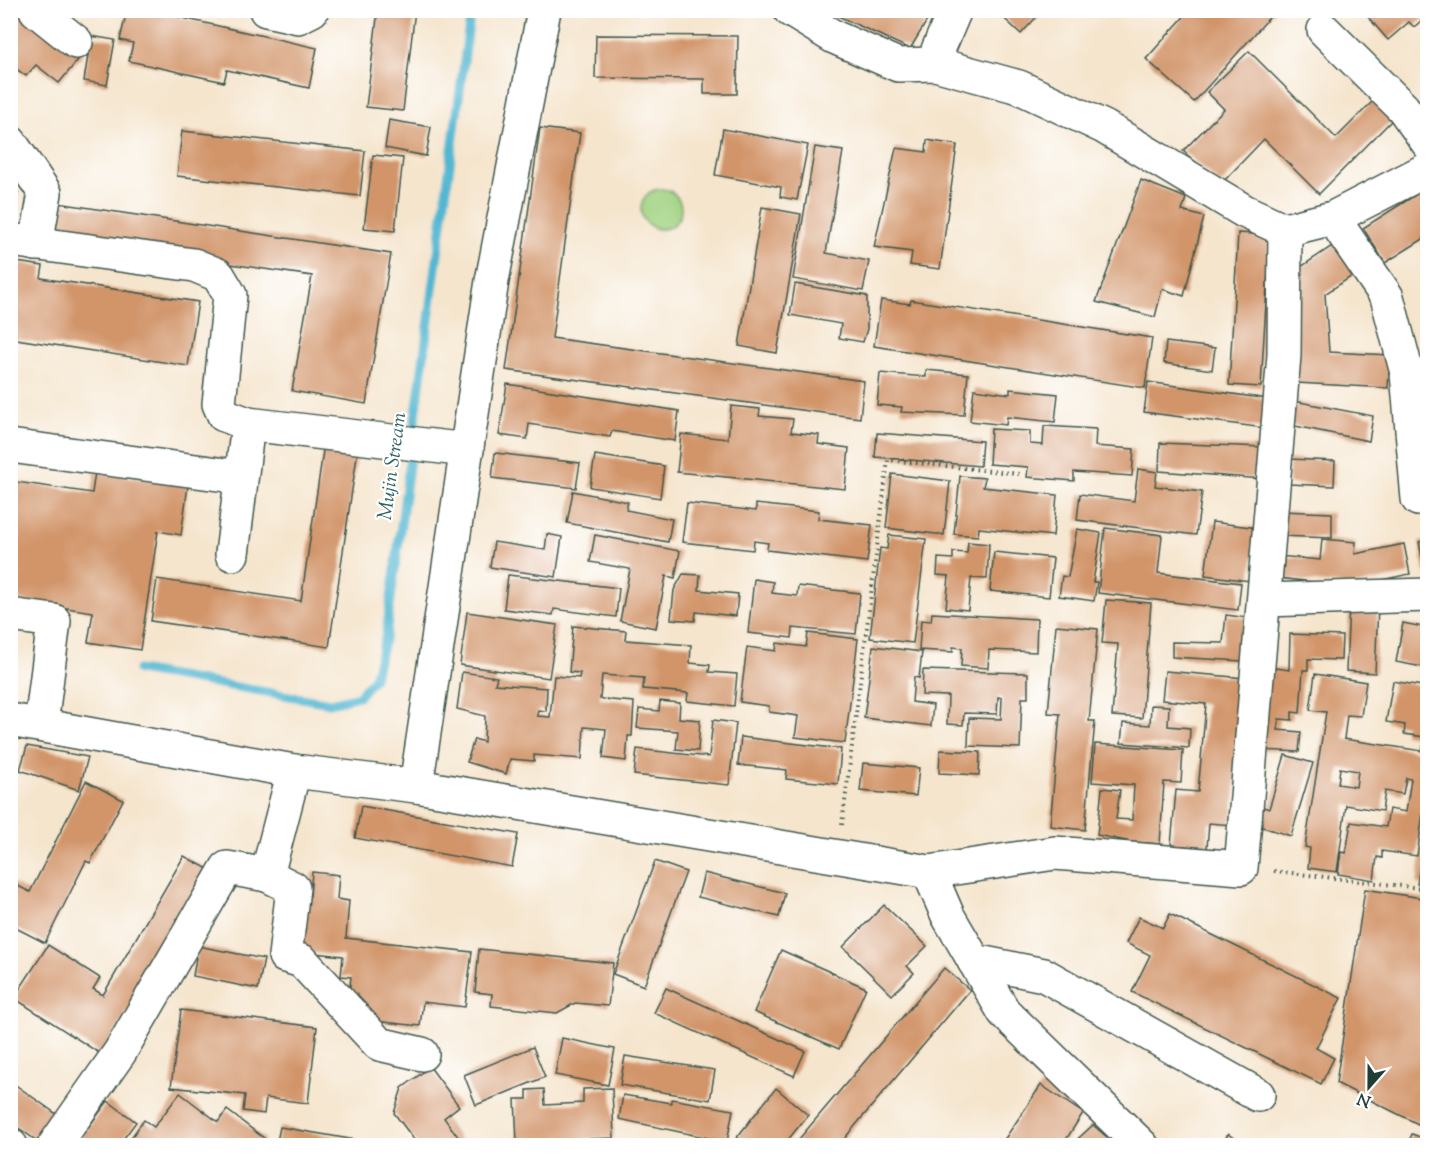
<svg xmlns="http://www.w3.org/2000/svg" width="1438" height="1156" viewBox="0 0 1438 1156" font-family="'Sorts Mill Goudy',serif">
<style>
.green{fill:#a1d382;stroke:#60885b;stroke-width:1.5}
.lines{fill:none;stroke-linecap:round;stroke-linejoin:round}
.stream{stroke:#52b7d1;stroke-width:9}
.building{fill:#d2956a;fill-rule:evenodd}
.minor-casing{stroke:#3f564b;stroke-width:36}
.path{stroke:#3f564b;stroke-width:4;stroke-dasharray:1.5 4.5;stroke-linecap:butt}
.minor{stroke:#fff;stroke-width:33}
.labels{text-anchor:middle;stroke-width:4.5;stroke-linejoin:round;paint-order:stroke}
.water-label{font-size:20px;font-style:italic;fill:#2e6263;stroke:#fff}
</style>
<rect width="100%" height="100%" fill="#fff"/>
<filter id="ink" filterUnits="userSpaceOnUse"><feTurbulence type="fractalNoise" baseFrequency=".0167" numOctaves="2"/><feDisplacementMap in="SourceGraphic" scale="12" xChannelSelector="R" yChannelSelector="G"/><feConvolveMatrix kernelMatrix="1 2 1 2 8 2 1 2 1" color-interpolation-filters="sRGB"/></filter>
<filter id="wash" filterUnits="userSpaceOnUse"><feTurbulence type="fractalNoise" baseFrequency=".008" numOctaves="4" result="noise"/><feDisplacementMap in="SourceGraphic" scale="24" xChannelSelector="R" yChannelSelector="G"/><feGaussianBlur stdDeviation="1.35" result="paint"/><feColorMatrix in="noise" values="0 0 0 0 0 0 0 0 0 0 0 0 0 0 0 0 0 1.4 0 .05"/><feComposite in="paint" operator="in"/></filter>
<g filter="url(#wash)">
<rect width="100%" height="100%" fill="#f5e5cd"/>
<!-- green -->
<circle class="green" cx="661" cy="209" r="20"/>
<g class="lines">
<!-- stream -->
<path class="stream" d="M138 670 330 703 359 696 374 678 386 635 471 10"/>
</g>
<g id="blocks">
<!-- building -->
<g class="building">
<path d="M10 10H27L82 55 59 83 36 65 26 76 10 64Z"/>
<path d="M127 10H147L317 48 309 88 227 70 224 82 129 61 133 43 120 40Z"/>
<path d="M378 10H415L403 111 366 107Z"/>
<path d="M825 10H925L931 14 910 49Z"/>
<path d="M995 10H1043L1021 34Z"/>
<path d="M1190 10H1276L1194 102 1146 59Z"/>
<path d="M1362 10H1428V15L1414 27 1409 22 1388 40Z"/>
<path d="M596 35 738 36 737 94H704V79L595 78Z"/>
<path d="M91 36 115 40 107 85 84 81Z"/>
<path d="M1249 51 1336 138 1373 101 1392 120 1319 194 1264 139 1221 184 1183 151 1224 109 1207 92Z"/>
<path d="M389 120 431 127 426 156 385 148Z"/>
<path d="M540 128 580 133 552 338 864 381 860 418 506 370Z"/>
<path d="M723 129 808 145 797 200 780 197 781 187 715 175Z"/>
<path d="M182 131 365 151 360 196 177 176Z"/>
<path d="M927 140 957 145 940 269 910 265 912 252 874 247 896 148 926 152Z"/>
<path d="M815 147 843 151 826 253 869 261 863 291 793 279Z"/>
<path d="M373 155 403 158 395 231 364 228Z"/>
<path d="M1141 180 1186 198 1182 211 1204 217 1184 296 1162 289 1155 317 1096 302Z"/>
<path d="M1428 187V236L1385 263 1363 228Z"/>
<path d="M10 191 18 192 13 228H10Z"/>
<path d="M58 203 391 254 366 404 292 391 312 276 52 238Z"/>
<path d="M762 207 801 214 777 353 739 346Z"/>
<path d="M1238 233 1270 235 1261 387 1229 385Z"/>
<path d="M1341 240 1361 270 1325 294 1329 352 1390 355 1388 388 1297 383 1289 275Z"/>
<path d="M10 261 43 266 41 278 198 302 188 366 10 338Z"/>
<path d="M795 284 867 296V329L863 342 839 338 841 324 790 315Z"/>
<path d="M881 300 910 304 911 300 1152 338 1145 388 874 346Z"/>
<path d="M1166 342 1215 348 1212 370 1164 363Z"/>
<path d="M926 370 968 374 964 415 901 412 902 407 877 405 880 373 926 377Z"/>
<path d="M1148 382 1268 399 1264 428 1144 412Z"/>
<path d="M507 384 679 411 675 441 612 431 610 437 529 424 527 439 499 435Z"/>
<path d="M974 389 1010 394V389L1058 394 1055 422 1007 417 1006 425 970 421Z"/>
<path d="M1289 400 1373 416 1369 441 1285 424Z"/>
<path d="M731 406 760 409 759 416 793 419 791 432 819 435 818 444 849 448 845 489 677 472 681 434 728 439Z"/>
<path d="M1044 426 1096 429 1095 446 1134 449 1132 476 1074 472V481L1027 477 1028 467 989 464 991 429 1030 431V444L1043 445Z"/>
<path d="M877 433 982 441 980 466 875 457Z"/>
<path d="M1160 443 1264 447 1263 479 1159 471Z"/>
<path d="M324 444 358 449 329 647 151 621 157 579 301 601Z"/>
<path d="M495 453 580 463 576 488 492 478Z"/>
<path d="M595 455 664 466 660 498 590 487Z"/>
<path d="M1289 459 1335 461 1334 486 1289 484Z"/>
<path d="M1138 469 1157 472 1155 486 1202 492 1196 535 1077 520 1080 494 1134 501Z"/>
<path d="M95 472 188 486 181 535 158 531 140 650 88 642 93 612 10 599V481L92 493Z"/>
<path d="M892 474 950 481 944 535 886 528Z"/>
<path d="M960 476 985 478 983 487 1057 495 1053 536 979 528 978 536 954 534Z"/>
<path d="M573 491 628 502 626 510 672 519 668 542 567 523Z"/>
<path d="M687 503 756 511V504L819 511 818 519 872 525 867 562 767 550 768 543 754 541 753 550 682 542Z"/>
<path d="M1281 511 1332 513V538L1280 536Z"/>
<path d="M1212 522 1258 528 1250 581 1205 575Z"/>
<path d="M1105 528 1162 535 1158 573 1241 583 1238 610 1098 593Z"/>
<path d="M1077 529 1101 533 1093 582H1097L1094 601 1059 596 1062 576 1068 577Z"/>
<path d="M547 534 562 537 556 577 490 567 494 542 545 550Z"/>
<path d="M595 535 680 551 675 578 666 576 656 628 620 621 630 569 590 562Z"/>
<path d="M889 535 926 539 913 643 870 638 880 548 887 549Z"/>
<path d="M1322 539 1356 542 1355 554 1404 544 1410 574 1352 586 1277 578 1279 556 1320 560Z"/>
<path d="M1428 540V572L1425 573 1419 542Z"/>
<path d="M968 542 989 544 987 579 971 578 968 610 946 608 949 576 937 575 938 558 953 559V552L967 553Z"/>
<path d="M994 552 1053 558 1049 597 990 591Z"/>
<path d="M683 574 700 575 699 590 738 594 736 616 696 612 695 621 671 619 674 590Z"/>
<path d="M508 575 619 588 616 617 554 609 553 615 504 609Z"/>
<path d="M754 579 773 582 772 593 797 596 798 586 860 593 856 634 793 628 792 638 748 633Z"/>
<path d="M1106 600 1151 603 1142 718 1112 716 1118 644 1102 643Z"/>
<path d="M1349 604 1378 606 1375 673 1346 671Z"/>
<path d="M467 612 557 625 549 678 460 665Z"/>
<path d="M932 613 1037 619 1036 652 989 650 988 668 961 666 962 648 953 647V652L919 650 921 620 931 621Z"/>
<path d="M1226 615 1248 618 1243 661 1172 657V642L1223 643Z"/>
<path d="M1403 623 1428 628V668L1396 662Z"/>
<path d="M1056 625 1098 629 1089 721H1095L1085 830 1050 826 1060 714 1048 713Z"/>
<path d="M573 626 626 631 625 640 691 645 690 663 710 665 709 672 737 674 734 706 687 701 688 693 643 689 644 678 602 675 600 699 634 702 632 736H628L626 761 603 758 606 729 584 727 582 759 534 755V761L510 759 506 774 467 762 474 739 484 742 485 716 457 709 462 672 497 677 495 684 547 688 546 711 538 710 537 716 550 717 554 676 579 678 580 673 569 672Z"/>
<path d="M808 633 858 639 845 743 795 737 798 716 769 712V706L740 702 747 647 776 651 777 643 806 647Z"/>
<path d="M1290 634 1342 636 1341 660 1308 659V670H1303L1300 713 1292 712V720L1279 719 1278 730 1301 732 1299 752 1262 750 1269 667 1289 670Z"/>
<path d="M873 646 922 652 919 678 914 677 912 702 933 705 931 726 864 718Z"/>
<path d="M923 670 1028 673V698H1022L1020 748 968 746 969 718 1001 719 1002 698 998 697 997 714 964 713 963 725 947 724 948 696 922 695Z"/>
<path d="M1165 671 1245 678 1232 825 1209 823 1207 848 1171 845 1176 790 1198 792 1206 704 1162 700Z"/>
<path d="M1315 674 1366 682 1361 716 1347 715 1344 739 1422 751 1425 737 1404 734 1405 725 1386 722 1393 681 1428 687V806H1424L1417 856 1382 851V858L1377 857 1374 880 1338 874 1341 852 1346 853 1351 822 1386 827 1389 809 1406 812 1411 779 1406 778 1403 794 1385 791 1382 811 1346 805 1337 872 1308 868 1310 848 1305 847 1326 712 1310 710ZM1340 768 1358 771 1356 787 1338 784Z"/>
<path d="M660 701 680 703 679 718 700 720 698 751 676 749 678 731 637 728 639 709 659 711Z"/>
<path d="M1151 705 1169 706 1168 726 1190 728 1189 748 1121 743 1123 723 1150 725Z"/>
<path d="M713 720 736 723 729 785 634 775 637 749 709 757Z"/>
<path d="M741 737 841 749 838 784 786 779 787 770 738 765Z"/>
<path d="M1095 744 1183 750 1181 783 1164 782 1160 844 1131 842 1097 835 1102 788 1120 790 1116 819 1132 820 1134 785 1092 782Z"/>
<path d="M27 746 88 757 79 790 20 770Z"/>
<path d="M940 750 980 752 979 775 939 773Z"/>
<path d="M1285 755 1313 763 1291 836 1253 824 1258 805 1269 809Z"/>
<path d="M863 763 919 768 916 796 860 791Z"/>
<path d="M86 781 123 800 90 863 86 861 45 943 10 925V882L30 892Z"/>
<path d="M361 806 518 834 512 867 355 838Z"/>
<path d="M1426 821H1428V885L1417 884Z"/>
<path d="M184 856 212 871 102 1055 14 998 48 945 100 978 93 989 103 995Z"/>
<path d="M655 861 686 872 644 986 613 974Z"/>
<path d="M312 872 339 875 337 899 349 901 346 938 472 952 465 1007 423 1002 420 1026 365 1020 367 1006 348 1004 351 977 341 976 343 956 294 951 300 895 310 896Z"/>
<path d="M704 873 785 893 779 917 698 897Z"/>
<path d="M1365 889 1428 899V1129L1336 1083Z"/>
<path d="M884 905 927 946 907 966 914 973 892 995 843 947Z"/>
<path d="M1170 914 1341 998 1316 1048 1334 1058 1321 1084 1132 992 1150 955 1126 943 1139 917 1163 928Z"/>
<path d="M198 946 264 959 258 989 193 976Z"/>
<path d="M479 949 613 963 608 1006 575 1003 557 1013 491 1006 492 994 475 992Z"/>
<path d="M781 950 866 988 839 1049 754 1012Z"/>
<path d="M944 968 970 990 849 1133 839 1146H793Z"/>
<path d="M666 988 805 1051 794 1076 654 1013Z"/>
<path d="M181 1010 317 1027 308 1103 266 1098 264 1114 243 1111 245 1095 171 1087Z"/>
<path d="M562 1038 615 1049 608 1085 555 1075Z"/>
<path d="M533 1047 545 1077 476 1105 464 1075Z"/>
<path d="M625 1056 715 1070 710 1100 620 1085Z"/>
<path d="M430 1067 459 1106 444 1118 465 1146H419L394 1113 402 1088Z"/>
<path d="M10 1081 59 1116 40 1143 10 1122Z"/>
<path d="M1041 1085 1083 1113 1062 1146H1000Z"/>
<path d="M612 1088 614 1138 517 1142 515 1099H527V1090L544 1089 545 1105 583 1103V1089Z"/>
<path d="M776 1088 808 1115 783 1146H730Z"/>
<path d="M180 1093 218 1122 227 1110 265 1139 260 1146H125L144 1120 154 1127Z"/>
<path d="M623 1095 671 1103 672 1099 733 1110 727 1142 619 1119Z"/>
<path d="M108 1101 136 1122 118 1146H74Z"/>
<path d="M1093 1125 1117 1146H1070Z"/>
<path d="M280 1127 379 1144V1146H276Z"/>
<path d="M1228 1134 1245 1146H1221Z"/>
<path d="M1412 1134 1428 1140V1146H1407Z"/>
</g>
</g>
</g>
<g filter="url(#ink)">
<use href="#blocks" fill-opacity="0" stroke="#3f564b" stroke-width="1.5"/>
<g class="lines">
<!-- minor casing -->
<g class="minor-casing">
<g id="minor">
<path d="M36 10 76 42"/>
<path d="M266 10 298 17 312 10"/>
<path d="M790 10 834 37 898 65 935 64 1019 87 1104 127 1244 211 1285 230 1333 218 1428 169"/>
<path d="M1324 30 1403 108 1428 143"/>
<path d="M935 64 938 50 955 10"/>
<path d="M10 142 45 193 36 244"/>
<path d="M1333 218 1387 297 1407 373 1418 499"/>
<path d="M10 240 194 265 218 275 230 295 219 404 224 415 248 424"/>
<path d="M10 446 241 477"/>
<path d="M232 554 248 424 467 450"/>
<path d="M1264 600 1428 595"/>
<path d="M10 615 54 621 41 725"/>
<path d="M10 720 294 771 416 786 929 872 1055 853 1241 868 1284 355 1285 230"/>
<path d="M294 771 267 875 293 888 285 956 302 961 379 1044 422 1054"/>
<path d="M416 786 492 281 544 10"/>
<path d="M929 872 948 916 1004 1012 1142 1146"/>
<path d="M974 961 1044 975 1258 1095"/>
<path d="M10 1145 11 1146"/>
<path d="M54 1146 120 1052 227 868 267 875"/>
</g>
</g>
<!-- path -->
<g class="path">
<path d="M842 825 888 460 1020 474"/>
<path d="M1274 871 1428 889"/>
</g>
<!-- minor -->
<use href="#minor" class="minor"/>
</g>
</g>
<g class="labels">
<!-- water labels -->
<g class="water-label">
<text transform="translate(391 466) rotate(-82)" y="7">Mujin Stream</text>
</g>
</g>
<!-- margin -->
<rect width="1438" height="1156" fill="none" stroke="#fff" stroke-width="36"/>
<!-- north arrow -->
<g transform="translate(1369 1087) rotate(201)" stroke="#ffffff" stroke-width="4.5" paint-order="stroke">
<path d="M0-4.5L10 22L0 15L-10 22Z" fill="#1f3d34"/>
<text y="-9" font-size="16" font-weight="bold" text-anchor="middle" fill="#1f3d34">N</text>
</g>
</svg>
